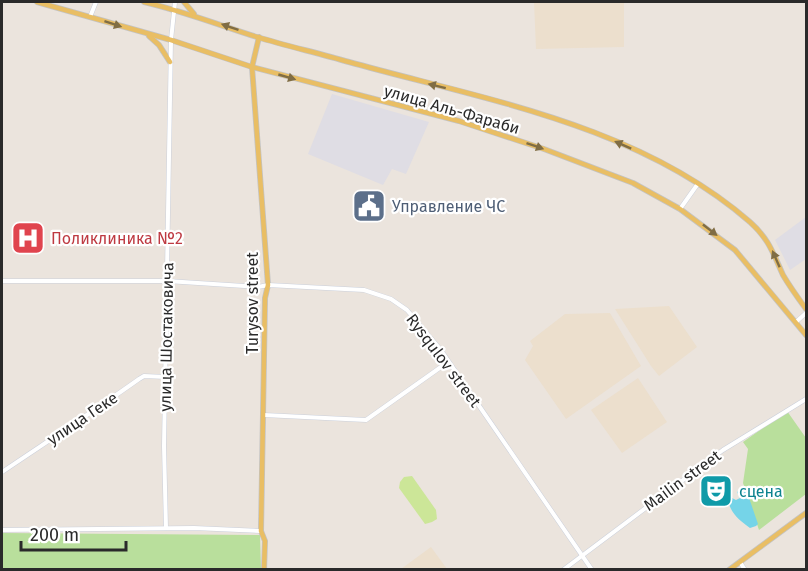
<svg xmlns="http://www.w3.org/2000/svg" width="808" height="571" viewBox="0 0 808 571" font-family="'Fira Sans',sans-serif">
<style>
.industrial{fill:#dfdde4}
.education{fill:#ecdfcd}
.green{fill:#b9df9c}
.pitch{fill:#cce698}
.water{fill:#75d4e8}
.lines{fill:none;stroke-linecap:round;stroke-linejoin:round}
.minor-casing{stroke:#cbd0db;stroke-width:5}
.major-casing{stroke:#c3c3c3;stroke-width:6}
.minor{stroke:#fff;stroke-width:4}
.major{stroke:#e9be64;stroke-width:4.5}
.oneway{fill:#806d44}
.labels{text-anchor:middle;stroke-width:4.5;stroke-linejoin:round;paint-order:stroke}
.street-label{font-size:16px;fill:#2a2a2a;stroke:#fff}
.service-label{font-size:16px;fill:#4e5e75;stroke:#fff;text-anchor:start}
.health-label{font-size:16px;fill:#be3a42;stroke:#fff;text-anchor:start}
.culture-label{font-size:16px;fill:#0d838f;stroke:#fff;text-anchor:start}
</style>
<rect width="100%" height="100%" fill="#ebe4dd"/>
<!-- industrial -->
<g class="industrial">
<path d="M332 94 429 122 406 174 392 169 383 185 308 154Z"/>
<path d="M806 217V259L790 270 775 240Z"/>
</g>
<!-- education -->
<g class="education">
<path d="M534 2H624V47L536 49Z"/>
<path d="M669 306 697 347 659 376 651 366 615 309Z"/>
<path d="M610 313 641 366 566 419 525 360 533 346 530 341 565 314Z"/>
<path d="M638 378 667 422 622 453 591 410Z"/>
<path d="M431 547 447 569H401Z"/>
</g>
<!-- green -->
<g class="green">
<path d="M787 411 806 438V494L759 530 743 483 748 449 743 442Z"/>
<path d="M2 533 260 535 261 569 2 570Z"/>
</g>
<!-- pitch -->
<path class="pitch" d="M412 476 436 510 437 519 432 522 425 524 399 488 400 482 404 477Z"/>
<!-- water -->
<path class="water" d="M743 487 746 489 758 524 756 526 750 528C739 520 729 512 728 498L730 497 736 500 740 498 737 492Z"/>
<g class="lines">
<!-- minor casing -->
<g class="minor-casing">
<g id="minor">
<path d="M90 17 96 2"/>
<path d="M680 209 697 185"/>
<path d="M2 281H167L258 287 268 285 364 290 391 299 407 310 440 349 592 570"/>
<path d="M796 322 806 313"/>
<path d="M264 415 366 420 448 362"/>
<path d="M2 472C48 441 94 411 139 379L144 376 166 377"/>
<path d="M166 528 164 446 171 40 175 2"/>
<path d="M2 530 194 528 261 531"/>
<path d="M740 562 745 570"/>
<path d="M563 570 723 450 806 399"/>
</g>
</g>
<!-- major casing -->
<g class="major-casing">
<g id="major">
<path d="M37 2 171 40 252 67 459 121 544 149 633 183 680 209 735 250 806 335"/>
<path d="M144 2C183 11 219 25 257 37 287 46 318 53 349 62 486 100 639 125 750 222 769 239 773 253 783 275 790 287 798 298 806 309"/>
<path d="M184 2 194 14"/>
<path d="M149 36 159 45 170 62"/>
<path d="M259 37 252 67 268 285 265 298 261 531 265 541 264 570"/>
<path d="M729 570 806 513"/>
</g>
</g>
<!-- minor -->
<use href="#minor" class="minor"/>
<!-- major -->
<use href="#major" class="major"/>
</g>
<!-- one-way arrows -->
<defs><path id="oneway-solid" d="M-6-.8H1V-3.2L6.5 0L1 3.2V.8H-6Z" transform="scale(1.5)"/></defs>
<g class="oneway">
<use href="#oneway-solid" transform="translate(113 24) rotate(18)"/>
<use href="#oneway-solid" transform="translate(230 27) rotate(-161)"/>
<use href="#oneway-solid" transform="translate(287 77) rotate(16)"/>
<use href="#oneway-solid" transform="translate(437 86) rotate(-166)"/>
<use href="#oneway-solid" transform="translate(623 145) rotate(-156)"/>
<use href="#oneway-solid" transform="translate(535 146) rotate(19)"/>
<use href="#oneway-solid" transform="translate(710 230) rotate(38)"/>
<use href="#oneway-solid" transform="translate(776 259) rotate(-114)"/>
</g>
<!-- icons -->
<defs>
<g id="civic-square" transform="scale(1.725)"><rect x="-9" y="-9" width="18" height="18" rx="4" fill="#5c6f8a" stroke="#fff"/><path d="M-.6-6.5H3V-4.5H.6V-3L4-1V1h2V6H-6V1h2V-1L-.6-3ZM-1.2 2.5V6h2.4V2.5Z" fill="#fff"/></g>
<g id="hospital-square" transform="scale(1.725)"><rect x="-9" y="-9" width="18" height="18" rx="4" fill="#e0444e" stroke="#fff"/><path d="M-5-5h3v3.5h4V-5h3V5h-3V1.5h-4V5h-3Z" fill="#fff"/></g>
<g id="theatre-square" transform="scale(1.725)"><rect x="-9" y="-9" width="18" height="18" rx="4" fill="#0f9aa8" stroke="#fff"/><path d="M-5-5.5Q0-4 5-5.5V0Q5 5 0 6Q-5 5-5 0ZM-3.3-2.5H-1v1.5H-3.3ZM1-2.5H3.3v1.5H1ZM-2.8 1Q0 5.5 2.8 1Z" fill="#fff"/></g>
</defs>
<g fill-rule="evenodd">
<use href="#civic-square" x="369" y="206"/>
<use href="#hospital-square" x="28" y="238"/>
<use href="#theatre-square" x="716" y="491"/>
</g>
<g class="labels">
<!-- street labels -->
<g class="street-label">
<text transform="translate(452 109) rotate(16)" y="6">улица Аль-Фараби</text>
<text transform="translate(252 303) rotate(-90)" y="6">Turysov street</text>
<text transform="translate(166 337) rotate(-89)" y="6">улица Шостаковича</text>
<text transform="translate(444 360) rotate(53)" y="6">Rysqulov street</text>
<text transform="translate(82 418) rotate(-34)" y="6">улица Геке</text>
<text transform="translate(682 480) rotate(-36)" y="6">Mailin street</text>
</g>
<!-- service labels -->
<g class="service-label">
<text x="392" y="212">Управление ЧС</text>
</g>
<!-- health labels -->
<g class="health-label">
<text x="51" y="244">Поликлиника №2</text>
</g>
<!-- culture labels -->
<g class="culture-label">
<text x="739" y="497">сцена</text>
</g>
</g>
<!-- border -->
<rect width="808" height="571" fill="none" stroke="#2a2a2a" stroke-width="6"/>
<!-- scale -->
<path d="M21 541v9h105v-9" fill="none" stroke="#2a2a2a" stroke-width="3"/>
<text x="30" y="541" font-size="18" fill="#2a2a2a" stroke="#ffffff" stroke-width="4.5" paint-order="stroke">200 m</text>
</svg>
